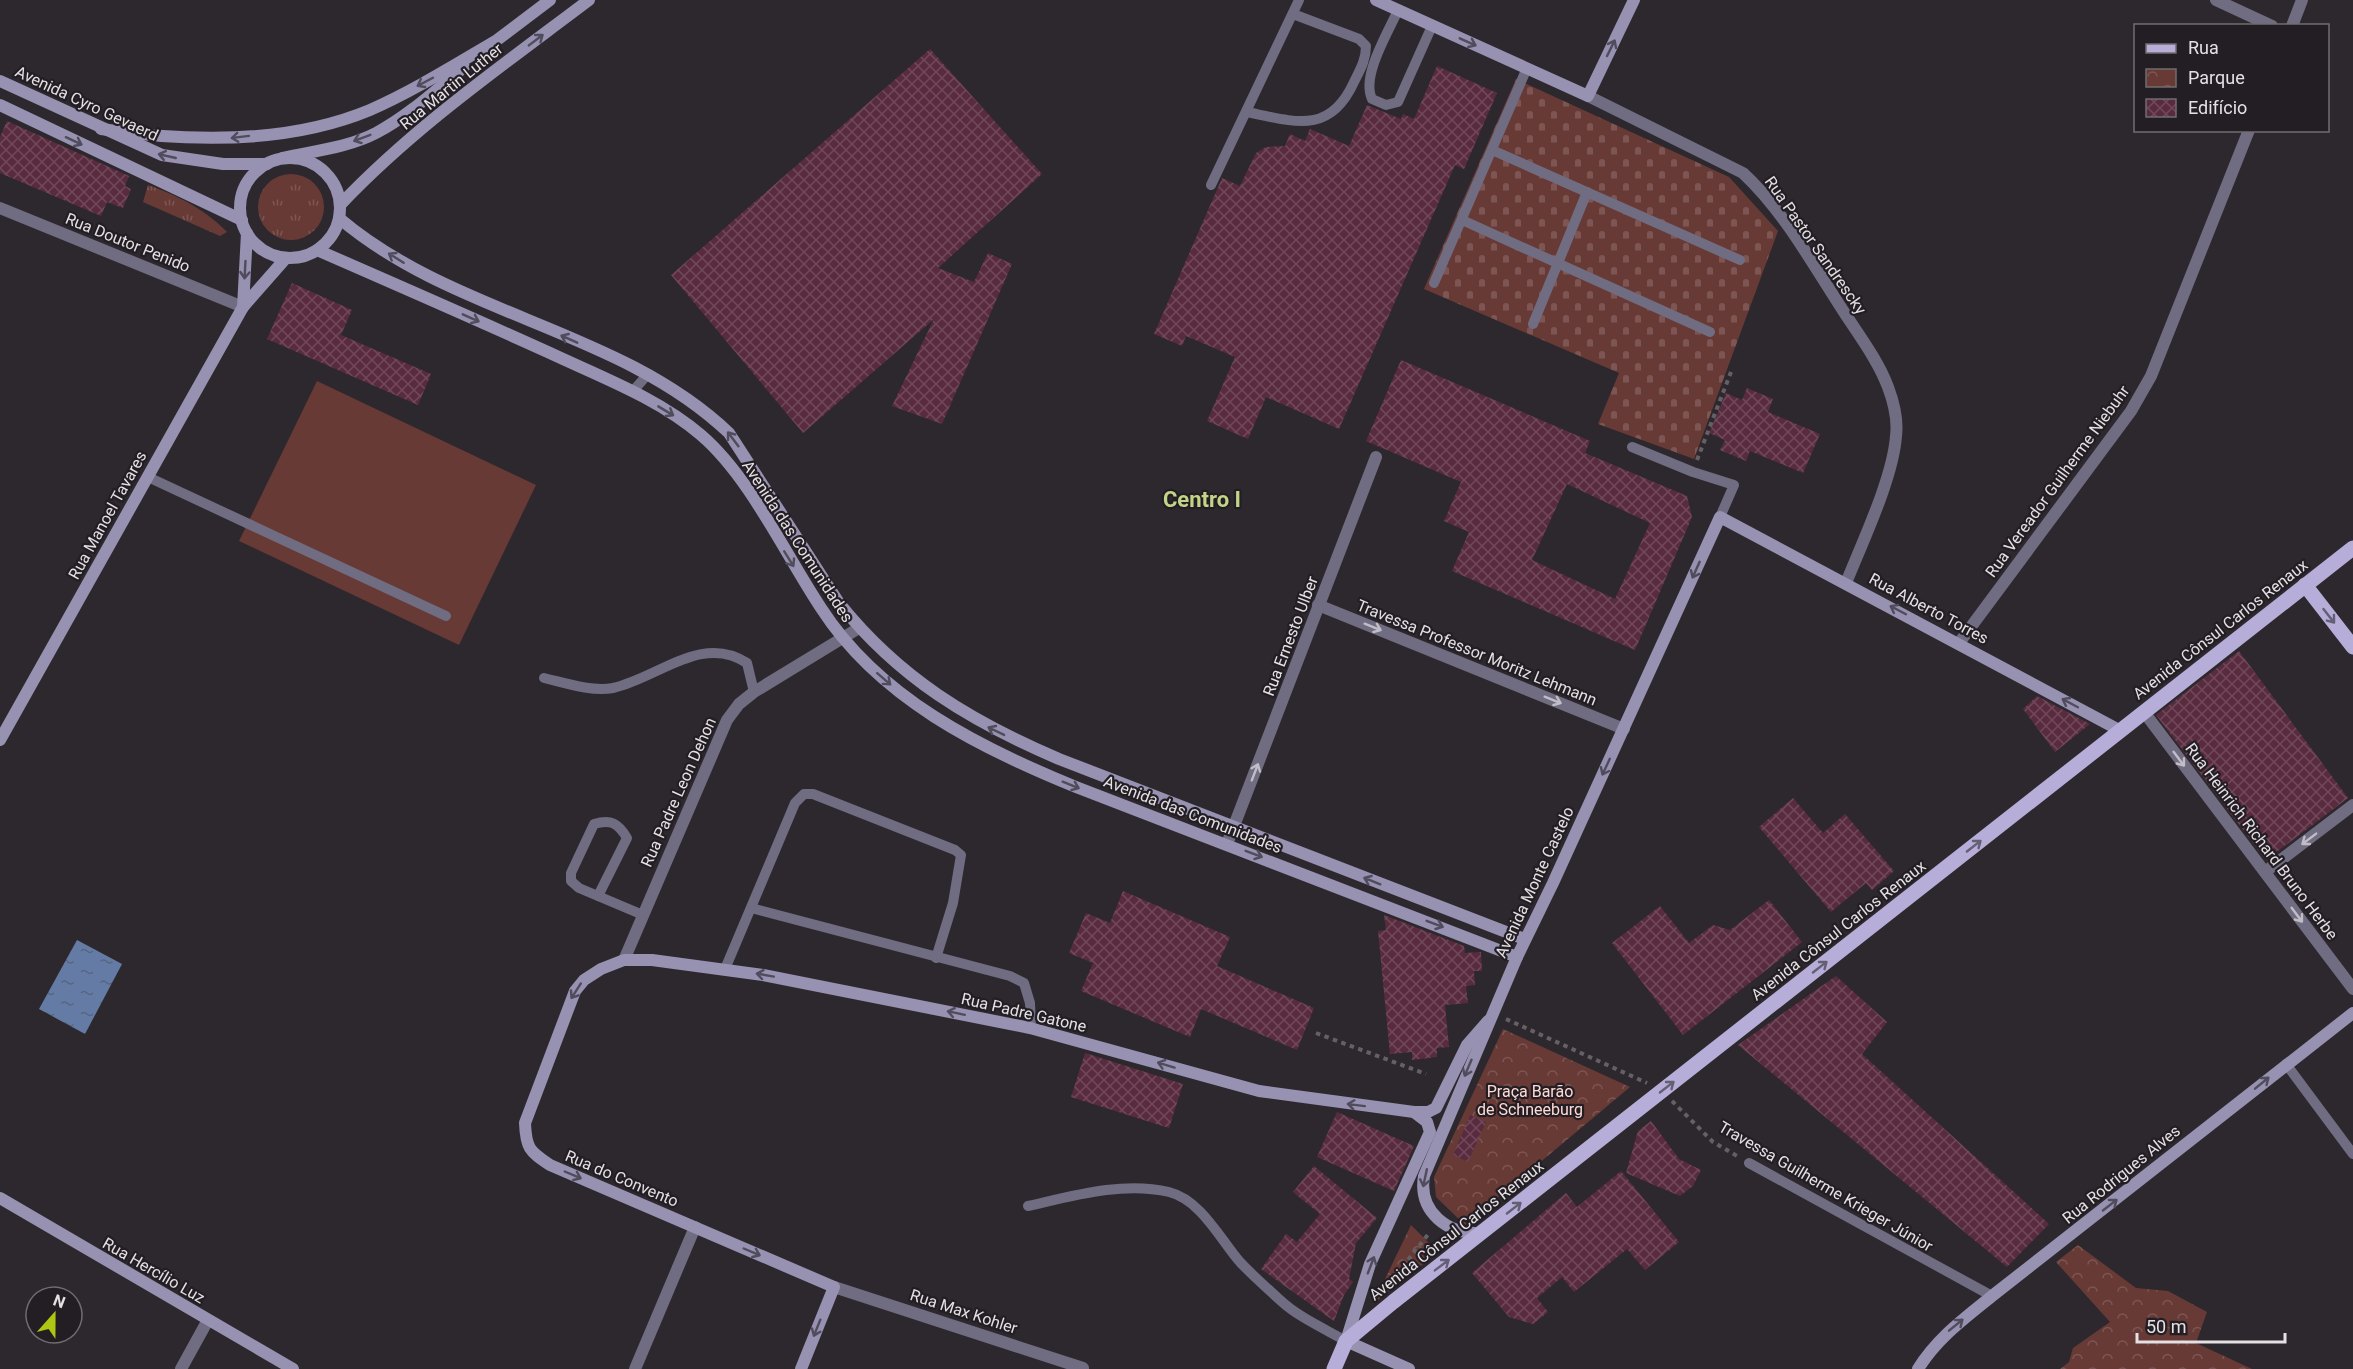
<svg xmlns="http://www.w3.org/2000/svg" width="2353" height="1369" viewBox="0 0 2353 1369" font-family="Roboto,sans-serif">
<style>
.grass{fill:url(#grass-tufts)}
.cemetery{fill:url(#cemetery-stones)}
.park{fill:url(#park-crowns)}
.pitch{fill:#673a36}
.water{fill:url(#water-ripples)}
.building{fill:url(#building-cross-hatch);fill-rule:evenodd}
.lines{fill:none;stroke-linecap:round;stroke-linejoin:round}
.path{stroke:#656065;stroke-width:4;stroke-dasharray:4.5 4.5;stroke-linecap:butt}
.lane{stroke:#706c81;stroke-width:10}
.street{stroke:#706c81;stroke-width:12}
.secondary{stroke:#9791b2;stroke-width:12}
.primary{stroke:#b6add8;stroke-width:15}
.oneway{stroke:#514c5c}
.oneway2{stroke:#655e74}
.oneway3{stroke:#c1bdc6}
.labels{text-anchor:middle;stroke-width:4.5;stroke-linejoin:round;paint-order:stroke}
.street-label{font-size:16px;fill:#e4e0e4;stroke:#231e23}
.park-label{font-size:16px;fill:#fedad5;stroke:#231e23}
.district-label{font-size:22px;font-weight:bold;fill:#c3d489;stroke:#231e23}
</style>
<defs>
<pattern id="grass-tufts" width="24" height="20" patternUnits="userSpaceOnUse" patternTransform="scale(1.5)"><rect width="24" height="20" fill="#673a36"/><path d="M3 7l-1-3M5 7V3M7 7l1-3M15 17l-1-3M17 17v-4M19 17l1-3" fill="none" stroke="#7d5653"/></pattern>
<pattern id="cemetery-stones" width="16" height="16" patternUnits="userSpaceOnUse" patternTransform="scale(1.5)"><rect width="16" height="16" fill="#673a36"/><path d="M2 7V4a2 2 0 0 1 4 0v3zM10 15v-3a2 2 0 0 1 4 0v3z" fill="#7d5653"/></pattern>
<pattern id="park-crowns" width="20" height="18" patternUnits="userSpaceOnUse" patternTransform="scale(1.5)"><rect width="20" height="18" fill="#673a36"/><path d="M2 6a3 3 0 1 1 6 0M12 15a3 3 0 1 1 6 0" fill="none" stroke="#7d5653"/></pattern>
<pattern id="water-ripples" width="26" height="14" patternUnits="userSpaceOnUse" patternTransform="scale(1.5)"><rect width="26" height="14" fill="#647ba6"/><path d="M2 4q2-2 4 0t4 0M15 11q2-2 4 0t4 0" fill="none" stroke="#57657f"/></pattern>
<pattern id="building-cross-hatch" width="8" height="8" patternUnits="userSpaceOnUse" patternTransform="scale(1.5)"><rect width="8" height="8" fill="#592b3e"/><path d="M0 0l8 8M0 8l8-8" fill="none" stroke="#71495a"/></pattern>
</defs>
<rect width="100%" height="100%" fill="#2d282d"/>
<!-- grass -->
<g class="grass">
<circle cx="291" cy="207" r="33"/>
<path d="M148 185C179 196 204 209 227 232L220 236 143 202Z"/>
</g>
<!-- cemetery -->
<path class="cemetery" d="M1516 79 1729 177 1778 231 1694 459 1598 424 1619 373 1424 289Z"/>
<!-- park -->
<g class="park">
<path d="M1503 1029 1630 1087 1465 1225 1436 1197 1434 1177Z"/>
<path d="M1411 1225 1438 1252 1373 1304Z"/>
<path d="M2078 1245 2136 1288 2168 1291 2207 1312 2196 1343 2252 1369H2060L2069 1362 2073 1348 2110 1322 2056 1262Z"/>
</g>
<!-- pitch -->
<path class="pitch" d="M317 381 536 485 459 645 239 541Z"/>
<!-- water -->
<path class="water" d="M77 940 122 964 85 1034 39 1009Z"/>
<!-- building -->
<g class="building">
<path d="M930 49 1042 174 938 268 974 282 988 253 1012 264 942 424 892 406 934 319 803 433 671 275Z"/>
<path d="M1437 66 1497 93 1464 169 1455 165 1339 429 1266 397 1248 439 1207 421 1235 357 1186 336 1182 346 1154 334 1222 178 1240 186 1256 153 1266 147 1285 146 1290 134 1305 141 1310 129 1349 146 1367 105 1401 119 1403 114 1414 119Z"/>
<path d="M7 121 129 176 125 186 131 189 123 208 107 202 101 216 0 173V137Z"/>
<path d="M292 283 352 310 341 335 431 374 418 405 267 339Z"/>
<path d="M1401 360 1590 441 1585 453 1687 496 1692 517 1635 650 1452 571 1469 532 1444 521 1461 482 1366 441ZM1567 484 1650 523 1615 599 1532 560Z"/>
<path d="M1747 388 1773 399 1768 412 1820 434 1803 473 1750 451 1746 461 1720 450 1725 440 1709 433 1726 393 1742 400Z"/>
<path d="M2239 651 2348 798 2266 860 2156 715Z"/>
<path d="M2037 696 2090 724 2055 752 2023 709Z"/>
<path d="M1793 798 1823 833 1845 814 1894 871 1872 890 1866 883 1831 912 1759 827Z"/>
<path d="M1123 891 1230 937 1217 966 1314 1008 1297 1050 1201 1009 1190 1037 1081 991 1093 963 1069 953 1086 913 1110 923Z"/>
<path d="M1769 900 1802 942 1683 1035 1612 943 1660 906 1689 943 1713 925 1730 930Z"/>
<path d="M1384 915 1464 946 1465 953 1481 952 1482 971H1474L1475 985 1466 986 1468 1003 1445 1005 1449 1047 1437 1048V1057L1412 1060V1052L1390 1054 1378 931 1386 930Z"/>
<path d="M1836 976 1887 1022 1862 1054 2049 1224 2007 1267 1738 1045Z"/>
<path d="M1085 1053 1183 1084 1169 1128 1071 1097Z"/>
<path d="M1337 1112 1414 1146 1394 1191 1317 1157Z"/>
<path d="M1470 1115 1486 1122 1468 1162 1453 1155Z"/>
<path d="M1651 1121 1679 1159 1701 1170 1693 1186 1680 1196 1626 1173 1638 1131Z"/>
<path d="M1314 1166 1377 1218 1356 1243 1349 1279 1353 1282 1344 1295 1334 1321 1261 1269 1286 1234 1297 1242 1320 1214 1293 1192Z"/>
<path d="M1621 1171 1679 1242 1645 1270 1627 1249 1574 1292 1562 1277 1537 1298 1548 1312 1533 1324 1509 1317 1472 1273 1566 1193 1577 1207Z"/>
</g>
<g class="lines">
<!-- path -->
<g class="path">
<path d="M1697 460 1731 372"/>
<path d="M1506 1019 1647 1083"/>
<path d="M1316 1033 1426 1074"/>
<path d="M1672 1101 1713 1142 1737 1156"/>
<path d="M1397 1274 1430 1232"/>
</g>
<!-- lane -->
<g class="lane">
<path d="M1398 10C1388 33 1361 76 1372 99L1386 105 1398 102 1432 26"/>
<path d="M1247 112C1295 122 1330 135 1354 82 1360 70 1366 60 1366 46L1359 39 1293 14"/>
<path d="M1492 150 1740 260"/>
<path d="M1211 185 1299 0"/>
<path d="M1462 220 1710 332"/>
<path d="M1434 283 1527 68"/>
<path d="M1533 324 1587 192"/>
<path d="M633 391 648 374"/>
<path d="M1632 447 1693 472 1734 485 1720 517"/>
<path d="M148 477 446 616"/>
<path d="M544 678C565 683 592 692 613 688 658 678 702 633 747 663L754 692"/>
<path d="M598 896 627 838C618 823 611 819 594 824L571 873V881L579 888 643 915"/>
<path d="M751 908 1010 976 1024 983 1030 1003 1031 1029"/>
<path d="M725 969 795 803 804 794H813L955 850 961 855 953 903 936 958"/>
<path d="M2286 1064 2353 1154"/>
<path d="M1749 1163 1992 1296"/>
<path d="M1028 1206C1072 1196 1123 1181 1169 1192 1201 1200 1220 1239 1240 1262 1252 1275 1267 1288 1280 1300 1298 1317 1325 1329 1346 1341"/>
</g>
<!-- street -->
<g class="street">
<path d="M2216 0 2272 26"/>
<path d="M2292 26 2302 0"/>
<path d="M1588 96 1743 173C1783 210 1812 263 1842 309 1858 334 1878 360 1888 387 1894 403 1898 420 1896 436 1893 478 1862 543 1846 583"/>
<path d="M0 208 243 307"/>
<path d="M1318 605 1624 729"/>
<path d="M1959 643 2131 411 2151 376 2249 130"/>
<path d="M2144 712 2353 989"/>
<path d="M1227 844 1376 457"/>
<path d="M2265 872 2353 805"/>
<path d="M624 960 727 720 739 704 754 692 859 628"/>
<path d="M834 1287 1083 1368"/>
<path d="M181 1369 208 1320"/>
<path d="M635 1369 695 1227"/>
</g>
<!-- secondary -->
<g class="secondary">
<path d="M1376 0 1588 96 1634 0"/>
<path d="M489 46 550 0"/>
<path d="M0 81 162 155 223 164H267"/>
<path d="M0 105 242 220"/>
<path d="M101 129C188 142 286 145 370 110 413 91 453 66 494 42"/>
<path d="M282 158C313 151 347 148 376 133 408 116 436 90 464 67"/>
<circle cx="290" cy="208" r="50"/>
<path d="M340 205C414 127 503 65 589 0"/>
<path d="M339 218C454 316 620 329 729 433L839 603C899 678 970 721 1059 759L1524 939"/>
<path d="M317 250C395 284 473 318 550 353 601 377 658 398 701 435 750 477 785 554 821 608 879 698 980 748 1076 787L1517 957"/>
<path d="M243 307 247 233"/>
<path d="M0 740 243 307 286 258"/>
<path d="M0 1198 293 1369"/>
<path d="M1481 1233C1448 1235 1418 1212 1424 1176L1517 957 1553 883 1720 517 2121 731"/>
<path d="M801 1369 834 1287 550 1165C529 1151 526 1148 525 1123L575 991 584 980 601 969 624 960H652L763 975 1030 1028 1259 1091 1414 1112H1428L1436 1108 1467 1045 1488 1021"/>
<path d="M1409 1369 1346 1341 1370 1264 1430 1132 1427 1122 1414 1112"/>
<path d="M1918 1369C1937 1338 1965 1318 1992 1296L2353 1013"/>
</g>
<!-- primary -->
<g class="primary">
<path d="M2305 585 2353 647"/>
<path d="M1334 1369 1346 1341 1393 1302 2353 548"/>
</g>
</g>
<!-- one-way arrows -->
<defs><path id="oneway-shaft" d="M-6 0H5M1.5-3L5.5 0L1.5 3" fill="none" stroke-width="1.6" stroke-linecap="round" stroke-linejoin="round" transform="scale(1.5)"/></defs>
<g class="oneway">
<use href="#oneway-shaft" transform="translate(536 40) rotate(-37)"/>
<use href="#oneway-shaft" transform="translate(1468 42) rotate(24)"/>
<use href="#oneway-shaft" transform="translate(1611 48) rotate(-64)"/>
<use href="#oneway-shaft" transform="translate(425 82) rotate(152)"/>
<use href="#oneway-shaft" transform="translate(240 137) rotate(173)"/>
<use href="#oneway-shaft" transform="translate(362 138) rotate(159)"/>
<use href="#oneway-shaft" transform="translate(74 141) rotate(25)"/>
<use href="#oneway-shaft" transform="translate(167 156) rotate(-167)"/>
<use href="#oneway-shaft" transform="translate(396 258) rotate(-148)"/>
<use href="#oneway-shaft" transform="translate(245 270) rotate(93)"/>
<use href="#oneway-shaft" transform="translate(471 318) rotate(24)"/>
<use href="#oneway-shaft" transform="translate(569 339) rotate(-156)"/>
<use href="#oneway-shaft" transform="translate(666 411) rotate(31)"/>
<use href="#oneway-shaft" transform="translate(733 439) rotate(-127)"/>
<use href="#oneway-shaft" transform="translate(789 559) rotate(58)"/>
<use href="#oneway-shaft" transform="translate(1696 570) rotate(114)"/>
<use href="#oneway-shaft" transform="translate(1898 610) rotate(-152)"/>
<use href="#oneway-shaft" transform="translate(884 679) rotate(41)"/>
<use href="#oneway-shaft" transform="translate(2070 703) rotate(-152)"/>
<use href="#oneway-shaft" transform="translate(996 731) rotate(-154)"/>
<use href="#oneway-shaft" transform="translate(1606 767) rotate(115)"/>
<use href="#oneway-shaft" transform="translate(1071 785) rotate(22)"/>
<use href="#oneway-shaft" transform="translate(1254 854) rotate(21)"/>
<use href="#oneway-shaft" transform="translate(1372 881) rotate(-158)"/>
<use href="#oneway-shaft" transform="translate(1435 924) rotate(21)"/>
<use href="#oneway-shaft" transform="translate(765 975) rotate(-170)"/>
<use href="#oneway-shaft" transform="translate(576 991) rotate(123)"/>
<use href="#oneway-shaft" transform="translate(956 1013) rotate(-168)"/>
<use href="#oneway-shaft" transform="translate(1166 1065) rotate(-163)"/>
<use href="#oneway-shaft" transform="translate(1468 1068) rotate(113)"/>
<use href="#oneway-shaft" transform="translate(2262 1083) rotate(-39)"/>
<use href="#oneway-shaft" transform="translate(1356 1105) rotate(-173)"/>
<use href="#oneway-shaft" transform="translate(573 1175) rotate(23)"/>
<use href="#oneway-shaft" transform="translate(1425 1178) rotate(102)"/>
<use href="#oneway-shaft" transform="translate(2110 1205) rotate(-38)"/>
<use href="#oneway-shaft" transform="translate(752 1252) rotate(23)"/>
<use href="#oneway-shaft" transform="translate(1371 1265) rotate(-69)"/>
<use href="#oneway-shaft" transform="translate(1956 1325) rotate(-39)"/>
<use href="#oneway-shaft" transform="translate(817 1328) rotate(112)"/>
</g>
<g class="oneway2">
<use href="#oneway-shaft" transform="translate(2329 616) rotate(52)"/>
<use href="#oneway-shaft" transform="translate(1974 846) rotate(-38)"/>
<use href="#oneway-shaft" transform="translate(1820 967) rotate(-38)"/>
<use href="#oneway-shaft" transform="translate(1667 1087) rotate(-38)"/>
<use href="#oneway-shaft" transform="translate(1514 1208) rotate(-38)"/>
<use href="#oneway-shaft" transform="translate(1442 1265) rotate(-37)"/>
</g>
<g class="oneway3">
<use href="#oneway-shaft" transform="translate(1373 627) rotate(22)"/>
<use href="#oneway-shaft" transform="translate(1553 700) rotate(22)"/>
<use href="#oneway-shaft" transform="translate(2179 759) rotate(53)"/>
<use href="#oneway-shaft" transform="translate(1255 772) rotate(-69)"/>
<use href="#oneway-shaft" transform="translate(2309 839) rotate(143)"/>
<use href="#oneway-shaft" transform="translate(2297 915) rotate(53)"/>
</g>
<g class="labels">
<!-- street labels -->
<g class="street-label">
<text transform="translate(451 86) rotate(-39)" y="6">Rua Martin Luther</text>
<text transform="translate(87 103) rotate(25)" y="6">Avenida Cyro Gevaerd</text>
<text transform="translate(128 242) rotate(22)" y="6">Rua Doutor Penido</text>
<text transform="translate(1816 245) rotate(55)" y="6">Rua Pastor Sandrescky</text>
<text transform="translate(2057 481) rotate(-54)" y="6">Rua Vereador Guilherme Niebuhr</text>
<text transform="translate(107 515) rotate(-61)" y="6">Rua Manoel Tavares</text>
<text transform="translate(798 541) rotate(57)" y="6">Avenida das Comunidades</text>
<text transform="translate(1929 608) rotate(28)" y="6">Rua Alberto Torres</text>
<text transform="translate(2220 629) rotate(-38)" y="6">Avenida Cônsul Carlos Renaux</text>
<text transform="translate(1290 636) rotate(-69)" y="6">Rua Ernesto Ulber</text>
<text transform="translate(1477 652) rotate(22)" y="6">Travessa Professor Moritz Lehmann</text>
<text transform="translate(678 792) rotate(-66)" y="6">Rua Padre Leon Dehon</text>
<text transform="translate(1193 814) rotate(21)" y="6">Avenida das Comunidades</text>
<text transform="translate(2262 841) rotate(53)" y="6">Rua Heinrich Richard Bruno Herbe</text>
<text transform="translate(1534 882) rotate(-65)" y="6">Avenida Monte Castelo</text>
<text transform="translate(1838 930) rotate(-38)" y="6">Avenida Cônsul Carlos Renaux</text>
<text transform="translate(1024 1012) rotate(13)" y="6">Rua Padre Gatone</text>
<text transform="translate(2121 1174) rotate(-39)" y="6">Rua Rodrigues Alves</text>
<text transform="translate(622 1178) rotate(23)" y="6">Rua do Convento</text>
<text transform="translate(1826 1186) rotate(30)" y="6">Travessa Guilherme Krieger Júnior</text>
<text transform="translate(1456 1230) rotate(-38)" y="6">Avenida Cônsul Carlos Renaux</text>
<text transform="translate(154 1270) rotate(30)" y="6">Rua Hercílio Luz</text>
<text transform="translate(964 1311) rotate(18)" y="6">Rua Max Kohler</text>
</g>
<!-- park labels -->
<g class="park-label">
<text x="1530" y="1097">Praça Barão<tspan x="1530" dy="18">de Schneeburg</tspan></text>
</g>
<!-- district labels -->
<g class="district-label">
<text x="1202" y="507">Centro I</text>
</g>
</g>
<!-- legend -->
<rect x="2134" y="24" width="195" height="108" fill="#231e23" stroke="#706c70" stroke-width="1.5"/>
<rect x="2146" y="44" width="30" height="9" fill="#b6add8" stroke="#706c70" stroke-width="1.5"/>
<text x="2188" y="54" font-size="18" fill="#e4e0e4">Rua</text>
<rect x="2146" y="69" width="30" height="18" fill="url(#park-crowns)" stroke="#706c70" stroke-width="1.5"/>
<text x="2188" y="84" font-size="18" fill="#e4e0e4">Parque</text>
<rect x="2146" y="99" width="30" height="18" fill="url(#building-cross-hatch)" stroke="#706c70" stroke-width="1.5"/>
<text x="2188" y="114" font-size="18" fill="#e4e0e4">Edifício</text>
<!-- north arrow -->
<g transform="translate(54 1315) rotate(21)"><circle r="28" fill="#231e23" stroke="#706c70" stroke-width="1.5"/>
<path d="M0-4.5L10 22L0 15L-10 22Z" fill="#acc613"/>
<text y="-9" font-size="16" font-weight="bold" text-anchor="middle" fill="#e4e0e4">N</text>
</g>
<!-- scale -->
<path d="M2137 1333v9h148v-9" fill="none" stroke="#e4e0e4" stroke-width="3"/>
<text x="2146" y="1333" font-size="18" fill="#e4e0e4" stroke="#231e23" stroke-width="4.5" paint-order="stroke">50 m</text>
</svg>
